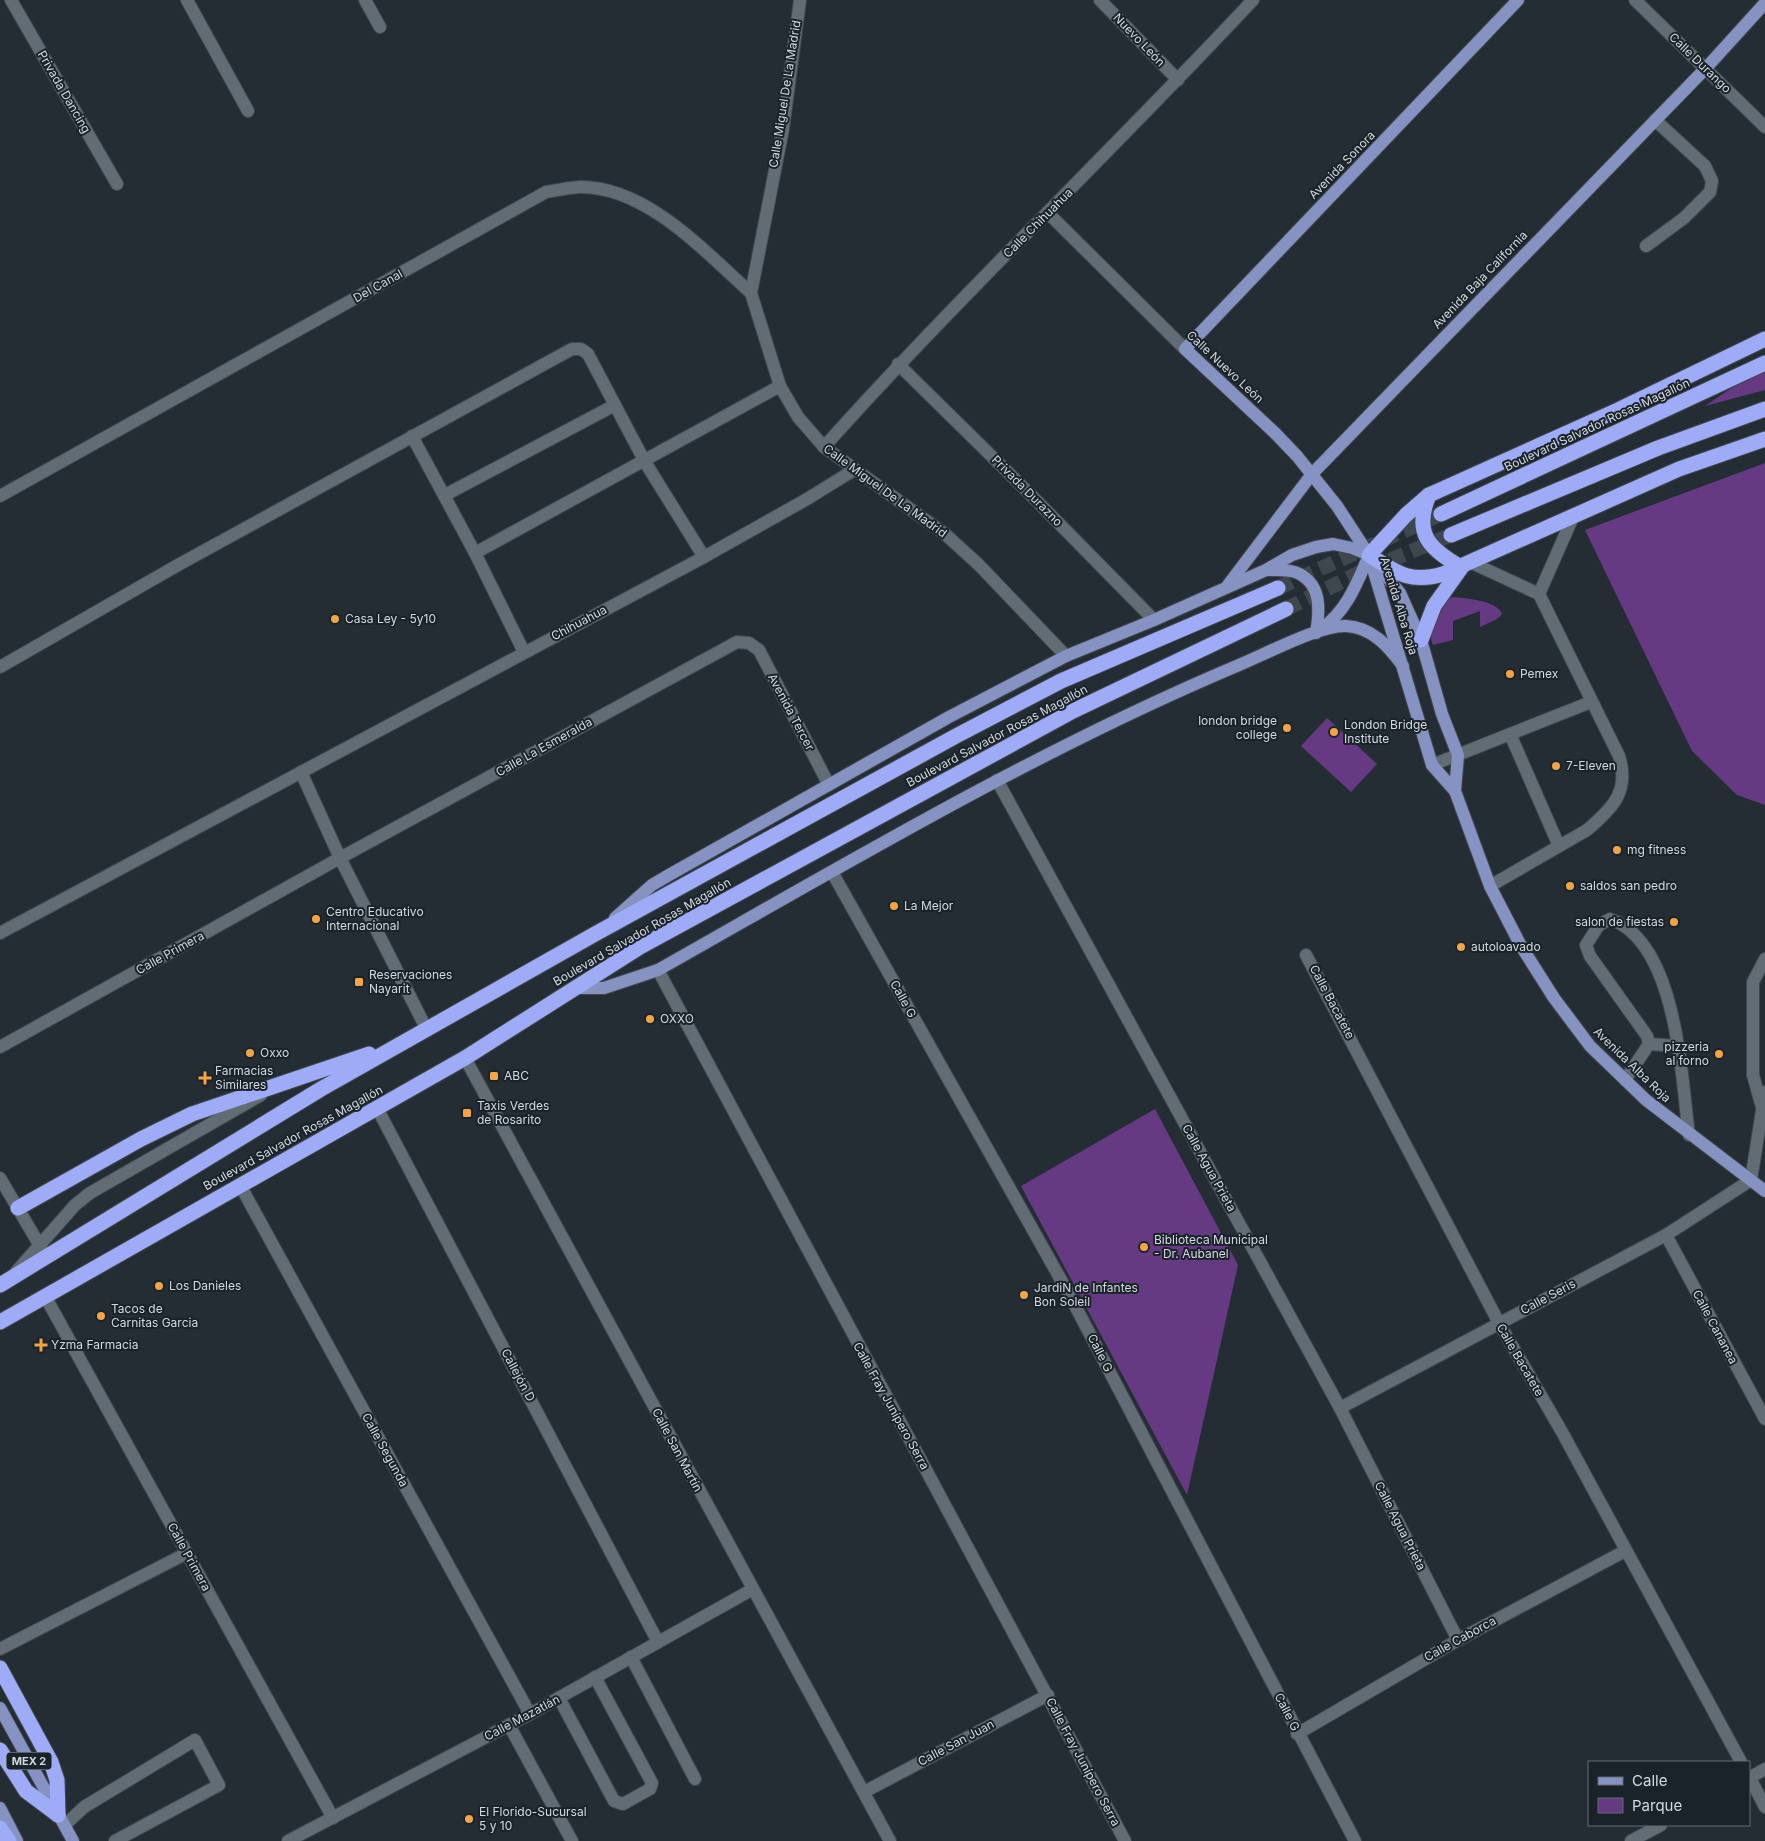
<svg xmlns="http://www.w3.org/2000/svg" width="1765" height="1841" viewBox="0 0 1765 1841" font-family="Inter,sans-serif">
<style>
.green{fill:#663983}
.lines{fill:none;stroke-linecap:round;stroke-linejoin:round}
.highway-tunnel{stroke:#3e474e;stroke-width:15;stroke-dasharray:15 8;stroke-linecap:butt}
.minor-casing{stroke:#41484e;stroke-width:14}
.major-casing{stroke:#41484e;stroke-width:14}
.highway-casing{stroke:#41484e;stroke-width:17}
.minor{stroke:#626c74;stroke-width:12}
.major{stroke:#8692c2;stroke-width:12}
.highway{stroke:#9eabf6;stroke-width:15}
.poi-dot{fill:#f4a443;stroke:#1a232a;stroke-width:2}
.labels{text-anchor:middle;stroke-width:4;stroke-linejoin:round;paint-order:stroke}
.shield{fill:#1a232a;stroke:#9ca2a8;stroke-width:1}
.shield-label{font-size:11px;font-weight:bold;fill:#d4d9de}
.street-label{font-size:12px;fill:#d4d9de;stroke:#1a232a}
.poi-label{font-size:12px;fill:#d4d9de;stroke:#1a232a;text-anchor:start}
</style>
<rect width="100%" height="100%" fill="#242d34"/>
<!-- green -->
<g class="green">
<path d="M1765 371V390L1705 406 1736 385Z"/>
<path d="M1765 463V805L1737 795 1692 751 1585 530Z"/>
<path d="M1454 597C1467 599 1497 600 1502 614L1497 619 1480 627V611L1453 621V640L1433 645C1427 632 1437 597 1454 597Z"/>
<path d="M1327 718 1377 764 1351 792 1301 746Z"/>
<path d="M1155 1109 1238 1265 1187 1495 1021 1186Z"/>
</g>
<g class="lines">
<!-- highway-tunnel -->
<g class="highway-tunnel">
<path d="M1278 588 1441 514"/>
<path d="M1286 609 1359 573 1451 535"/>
</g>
<!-- minor casing -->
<g class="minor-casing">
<g id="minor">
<path d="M11 0 117 184"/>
<path d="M187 0 248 111"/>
<path d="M365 0 380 27"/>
<path d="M800 0 783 129 751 293 780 386 798 417 824 447 945 534 979 565 1066 656"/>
<path d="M1100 0 1178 80"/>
<path d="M1635 0 1765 127"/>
<path d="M1048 213 1185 349"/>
<path d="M1646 246 1684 218 1710 192 1712 181 1705 166 1655 120"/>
<path d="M898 364 1030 494 1154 620"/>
<path d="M412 436 475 553 524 652"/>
<path d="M824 447C962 293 1112 151 1253 0"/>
<path d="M445 495 615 405"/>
<path d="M0 496 546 192C557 191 569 187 581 187 647 187 705 252 751 293"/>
<path d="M475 553 780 386"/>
<path d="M1472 563 1539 594 1619 756C1630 791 1613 808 1587 830L1490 886"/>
<path d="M1539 594 1573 517"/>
<path d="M0 667 178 565 572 349H581L588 354 645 462 704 557"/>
<path d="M1510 734 1559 846"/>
<path d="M1432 765 1591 702"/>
<path d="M301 772 340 858 427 1030"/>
<path d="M997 780 1340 1408 1458 1640"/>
<path d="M832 872 1070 1296 1355 1841"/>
<path d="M0 933 704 557 807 499 854 470"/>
<path d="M1306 955 1499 1323 1562 1432 1741 1762"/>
<path d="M658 970 1125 1841"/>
<path d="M1649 1044 1677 1046"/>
<path d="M0 1047 340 858 737 642 749 643 759 650 829 785"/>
<path d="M465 1058 890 1841"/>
<path d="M1625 1080 1649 1044 1647 1036 1590 956 1586 945 1599 925 1610 919C1677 942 1681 1075 1689 1135"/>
<path d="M1761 1104 1753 1075V982L1765 959"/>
<path d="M377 1108 658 1642"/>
<path d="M0 1178 43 1251"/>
<path d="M240 1185 530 1714"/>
<path d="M1666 1235 1765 1419"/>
<path d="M16 1272 75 1205 90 1193 261 1095"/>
<path d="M45 1296 333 1818"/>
<path d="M1340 1408 1666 1235 1751 1180 1765 1092"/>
<path d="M0 1649 187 1553"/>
<path d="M631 1657 695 1779"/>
<path d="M559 1698 614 1801 623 1804 650 1789 652 1783 595 1677"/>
<path d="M509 1725 572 1841"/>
<path d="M1297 1734 1458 1640 1625 1551"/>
<path d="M1749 1776 1765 1807"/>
<path d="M1749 1778 1765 1769"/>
<path d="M864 1792 1048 1695"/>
<path d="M65 1825 84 1807 195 1740 219 1785 115 1841"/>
<path d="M288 1841 530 1714 753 1589"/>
<path d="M1631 1841 1661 1825"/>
</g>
</g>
<!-- major casing -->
<g class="major-casing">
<g id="major">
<path d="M1371 562 1432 765 1455 791 1490 886 1521 946 1554 998 1590 1046 1646 1100 1765 1191"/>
<path d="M1268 570C1276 570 1287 569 1295 572 1322 582 1320 610 1316 633"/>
<path d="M1228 585 1312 474 1706 68 1765 3"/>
<path d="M1321 629C1347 611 1357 583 1369 555"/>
<path d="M1455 791 1458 755 1442 714 1421 640 1400 593 1369 555 1337 506 1297 456 1275 433 1185 349 1518 0"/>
<path d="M615 918 652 885 669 875 949 717 1066 656 1154 620 1266 570 1292 555 1316 547 1333 544 1352 548 1369 555"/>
<path d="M574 988H604L658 970C849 862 1037 750 1239 665 1266 654 1319 625 1346 626 1372 627 1389 647 1403 666"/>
<path d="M0 1708 73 1841"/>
<path d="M0 1808 17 1841"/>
</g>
</g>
<!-- highway casing -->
<g class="highway-casing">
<g id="highway">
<path d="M1765 339 1618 410 1429 495 1406 515 1369 555C1396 572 1409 584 1443 574L1679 469 1765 439"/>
<path d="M1429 495C1413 533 1429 549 1461 567"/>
<path d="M1441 514 1765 363"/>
<path d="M1451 535 1658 448 1765 409"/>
<path d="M1421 640 1434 606 1461 568"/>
<path d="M18 1208 141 1139 192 1114 369 1054"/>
<path d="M0 1285 321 1089 595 934 956 736 1061 681 1278 588"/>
<path d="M0 1322 465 1058 640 947 1073 711 1286 609"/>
<path d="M0 1668 51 1762 57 1780 58 1815"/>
<path d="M0 1750 26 1791 58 1815"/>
<path d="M0 1828 9 1841"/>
</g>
</g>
<!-- minor -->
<use href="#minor" class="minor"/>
<!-- major -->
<use href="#major" class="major"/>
<!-- highway -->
<use href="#highway" class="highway"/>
</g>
<!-- markers -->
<g class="poi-dot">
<circle cx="335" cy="619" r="5"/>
<circle cx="1510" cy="674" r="5"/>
<circle cx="1287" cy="728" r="5"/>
<circle cx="1334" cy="732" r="5"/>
<circle cx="1556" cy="766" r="5"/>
<circle cx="1617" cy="850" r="5"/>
<circle cx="1570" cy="886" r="5"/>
<circle cx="894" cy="906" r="5"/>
<circle cx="316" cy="919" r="5"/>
<circle cx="1674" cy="922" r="5"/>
<circle cx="1461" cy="947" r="5"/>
<rect x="354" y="977" width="10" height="10" rx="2.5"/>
<circle cx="650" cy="1019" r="5"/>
<circle cx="250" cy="1053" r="5"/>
<circle cx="1719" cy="1054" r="5"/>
<rect x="489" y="1071" width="10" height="10" rx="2.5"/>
<path d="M202.5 1070.5h5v5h5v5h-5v5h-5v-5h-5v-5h5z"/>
<rect x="462" y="1108" width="10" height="10" rx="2.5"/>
<circle cx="1144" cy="1247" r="5"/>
<circle cx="159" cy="1286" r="5"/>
<circle cx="1024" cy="1295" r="5"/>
<circle cx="101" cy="1316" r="5"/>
<path d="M38.5 1337.5h5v5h5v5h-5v5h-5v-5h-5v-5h5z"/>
<circle cx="469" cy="1819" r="5"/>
</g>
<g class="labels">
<!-- shield labels -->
<rect class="shield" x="6.5" y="1752.5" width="45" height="17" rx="4"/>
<g class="shield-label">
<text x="29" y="1765">MEX 2</text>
</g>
<!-- street labels -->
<g class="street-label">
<text transform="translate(1139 40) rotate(46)" y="4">Nuevo León</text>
<text transform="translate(1700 63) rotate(44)" y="4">Calle Durango</text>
<text transform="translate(64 92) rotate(60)" y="4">Privada Dancing</text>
<text transform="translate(785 94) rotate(-81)" y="4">Calle Miguel De La Madrid</text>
<text transform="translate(1342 165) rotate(-46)" y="4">Avenida Sonora</text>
<text transform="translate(1038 223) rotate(-45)" y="4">Calle Chihuahua</text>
<text transform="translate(1480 280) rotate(-46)" y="4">Avenida Baja California</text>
<text transform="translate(378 286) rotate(-29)" y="4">Del Canal</text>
<text transform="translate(1225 367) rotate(43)" y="4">Calle Nuevo León</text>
<text transform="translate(1597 425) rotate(-25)" y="4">Boulevard Salvador Rosas Magallón</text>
<text transform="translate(885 491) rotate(36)" y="4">Calle Miguel De La Madrid</text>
<text transform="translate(1027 491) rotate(45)" y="4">Privada Durazno</text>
<text transform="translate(1399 606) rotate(73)" y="4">Avenida Alba Roja</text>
<text transform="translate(579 623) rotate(-28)" y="4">Chihuahua</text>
<text transform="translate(791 712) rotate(62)" y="4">Avenida Tercer</text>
<text transform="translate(997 736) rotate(-28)" y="4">Boulevard Salvador Rosas Magallón</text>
<text transform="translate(544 747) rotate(-29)" y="4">Calle La Esmeralda</text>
<text transform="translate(642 932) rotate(-30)" y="4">Boulevard Salvador Rosas Magallón</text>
<text transform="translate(170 953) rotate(-29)" y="4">Calle Primera</text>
<text transform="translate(903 999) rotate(61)" y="4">Calle G</text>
<text transform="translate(1332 1002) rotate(62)" y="4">Calle Bacatete</text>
<text transform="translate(1632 1065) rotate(44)" y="4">Avenida Alba Roja</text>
<text transform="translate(293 1138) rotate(-29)" y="4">Boulevard Salvador Rosas Magallón</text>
<text transform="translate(1209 1168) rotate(61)" y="4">Calle Agua Prieta</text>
<text transform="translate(1548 1297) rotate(-28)" y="4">Calle Seris</text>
<text transform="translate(1715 1327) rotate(62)" y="4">Calle Cananea</text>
<text transform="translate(1100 1353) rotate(63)" y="4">Calle G</text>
<text transform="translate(1520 1360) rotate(60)" y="4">Calle Bacatete</text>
<text transform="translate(518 1375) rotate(62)" y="4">Callejón D</text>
<text transform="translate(891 1406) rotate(61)" y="4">Calle Fray Junípero Serra</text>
<text transform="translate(385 1450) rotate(61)" y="4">Calle Segunda</text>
<text transform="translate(677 1450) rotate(62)" y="4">Calle San Martín</text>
<text transform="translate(1400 1526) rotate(63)" y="4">Calle Agua Prieta</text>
<text transform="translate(189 1557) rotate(61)" y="4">Calle Primera</text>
<text transform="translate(1460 1639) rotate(-29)" y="4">Calle Caborca</text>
<text transform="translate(1287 1712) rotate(63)" y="4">Calle G</text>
<text transform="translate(522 1718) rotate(-28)" y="4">Calle Mazatlán</text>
<text transform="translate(956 1743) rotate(-28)" y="4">Calle San Juan</text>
<text transform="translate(1083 1762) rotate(62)" y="4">Calle Fray Junípero Serra</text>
</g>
<!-- poi labels -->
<g class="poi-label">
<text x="345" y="623">Casa Ley - 5y10</text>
<text x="1520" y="678">Pemex</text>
<text x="1277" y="725" text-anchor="end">london bridge<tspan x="1277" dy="14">college</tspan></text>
<text x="1344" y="729">London Bridge<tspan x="1344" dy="14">Institute</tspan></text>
<text x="1566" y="770">7-Eleven</text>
<text x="1627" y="854">mg fitness</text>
<text x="1580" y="890">saldos san pedro</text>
<text x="904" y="910">La Mejor</text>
<text x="326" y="916">Centro Educativo<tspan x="326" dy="14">Internacional</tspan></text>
<text x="1664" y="926" text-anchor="end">salon de fiestas</text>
<text x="1471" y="951">autoloavado</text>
<text x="369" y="979">Reservaciones<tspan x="369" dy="14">Nayarit</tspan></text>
<text x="660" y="1023">OXXO</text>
<text x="1709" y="1051" text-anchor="end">pizzeria<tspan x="1709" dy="14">al forno</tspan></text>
<text x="260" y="1057">Oxxo</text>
<text x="215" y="1075">Farmacias<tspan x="215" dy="14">Similares</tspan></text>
<text x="504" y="1080">ABC</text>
<text x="477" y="1110">Taxis Verdes<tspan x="477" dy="14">de Rosarito</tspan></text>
<text x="1154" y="1244">Biblioteca Municipal<tspan x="1154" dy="14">- Dr. Aubanel</tspan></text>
<text x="169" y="1290">Los Danieles</text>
<text x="1034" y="1292">JardiN de Infantes<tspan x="1034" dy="14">Bon Soleil</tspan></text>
<text x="111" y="1313">Tacos de<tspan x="111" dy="14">Carnitas Garcia</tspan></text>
<text x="51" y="1349">Yzma Farmacia</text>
<text x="479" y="1816">El Florido-Sucursal<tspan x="479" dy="14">5 y 10</tspan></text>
</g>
</g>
<!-- legend -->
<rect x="1588" y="1761" width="162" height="65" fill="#1a232a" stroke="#646c72"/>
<rect x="1598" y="1777" width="25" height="8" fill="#8692c2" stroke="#646c72"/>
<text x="1632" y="1786" font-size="15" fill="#d4d9de">Calle</text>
<rect x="1598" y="1798" width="25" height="15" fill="#663983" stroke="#646c72"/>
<text x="1632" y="1811" font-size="15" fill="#d4d9de">Parque</text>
</svg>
